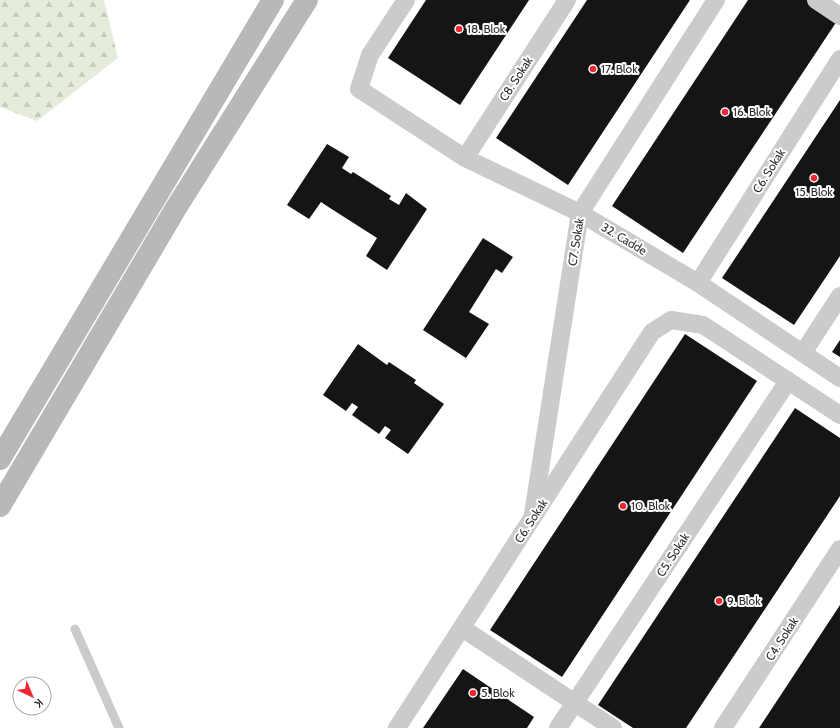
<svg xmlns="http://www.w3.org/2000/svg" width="840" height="728" viewBox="0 0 840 728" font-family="Cabin,sans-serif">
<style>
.forest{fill:url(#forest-firs)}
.building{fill:#151515}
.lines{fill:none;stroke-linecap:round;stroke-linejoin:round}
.lane{stroke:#cbcbcb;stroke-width:9}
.street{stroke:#cbcbcb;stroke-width:18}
.secondary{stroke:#b8b8b8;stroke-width:22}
.poi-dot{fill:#ef2730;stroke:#fff;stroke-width:1.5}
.labels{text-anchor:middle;stroke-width:4;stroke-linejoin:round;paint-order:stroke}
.poi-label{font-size:12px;fill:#2e2e2e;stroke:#fff;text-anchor:start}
.street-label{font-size:12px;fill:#2e2e2e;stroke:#fff}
</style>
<defs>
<pattern id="forest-firs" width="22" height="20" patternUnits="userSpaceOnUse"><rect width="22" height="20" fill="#e4eddb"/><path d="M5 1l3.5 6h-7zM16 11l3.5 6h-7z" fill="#c4ccbc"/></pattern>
</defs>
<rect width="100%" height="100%" fill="#fff"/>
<!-- forest -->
<path class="forest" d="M0 0H104L118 58 37 121 0 107Z"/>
<!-- building -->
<g class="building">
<path d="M426 0H529L460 105 388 58Z"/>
<path d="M587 0H690L568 185 496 138Z"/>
<path d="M748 0H811L839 18 683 253 612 206Z"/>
<path d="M840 100V256L794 325 722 278Z"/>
<path d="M327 144 349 157 342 168 351 174 353 172 391 196 389 199 399 205 406 193 427 209 387 270 366 256 377 238 330 208 321 202 309 219 287 205Z"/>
<path d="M483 238 513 257 502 273 496 269 469 312 489 324 466 358 423 330Z"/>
<path d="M685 334 757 381 562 677 490 630Z"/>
<path d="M840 340V357L832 352Z"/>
<path d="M358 344 387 365 389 362 416 380 414 383 444 404 408 454 385 438 391 430 385 426 379 434 352 415 358 407 352 403 346 411 323 395Z"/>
<path d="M795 408 840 438V496L686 728H633L598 705Z"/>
<path d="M840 605V728H759Z"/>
<path d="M463 669 534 717 527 728H423Z"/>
</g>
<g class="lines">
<!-- lane -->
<path class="lane" d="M75 629 119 728"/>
<!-- street -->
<g class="street">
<path d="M406 0 370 55 359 89 465 158 580 213 698 283 840 378"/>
<path d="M816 0 840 16"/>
<path d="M465 158 567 0"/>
<path d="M698 283 840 59"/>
<path d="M803 353 840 296"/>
<path d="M533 514 580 213 716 0"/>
<path d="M462 628 613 728"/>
<path d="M397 728 652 332 671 320 703 325 840 415"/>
<path d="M558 728 788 381"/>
<path d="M723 728 840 549"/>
</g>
<!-- secondary -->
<g class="secondary">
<path d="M0 459 273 0"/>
<path d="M0 506 176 208 307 0"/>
</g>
</g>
<!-- markers -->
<g class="poi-dot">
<circle cx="459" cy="29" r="4"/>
<circle cx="593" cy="69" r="4"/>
<circle cx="725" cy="112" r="4"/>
<circle cx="814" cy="178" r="4"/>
<circle cx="623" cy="506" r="4"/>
<circle cx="719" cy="601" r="4"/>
<circle cx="473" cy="693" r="4"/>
</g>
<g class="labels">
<!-- poi labels -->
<g class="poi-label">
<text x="467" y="33">18. Blok</text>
<text x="601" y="73">17. Blok</text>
<text x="733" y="116">16. Blok</text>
<text x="814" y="196" text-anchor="middle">15. Blok</text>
<text x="631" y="510">10. Blok</text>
<text x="727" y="605">9. Blok</text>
<text x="481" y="697">5. Blok</text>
</g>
<!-- street labels -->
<g class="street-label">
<text transform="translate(516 79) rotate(-57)" y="4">C8. Sokak</text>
<text transform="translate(769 171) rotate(-58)" y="4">C6. Sokak</text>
<text transform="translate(624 239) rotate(31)" y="4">32. Cadde</text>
<text transform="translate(576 242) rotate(-81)" y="4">C7. Sokak</text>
<text transform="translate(531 521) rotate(-57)" y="4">C6. Sokak</text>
<text transform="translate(673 555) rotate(-57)" y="4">C5. Sokak</text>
<text transform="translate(782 639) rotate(-57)" y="4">C4. Sokak</text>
</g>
</g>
<!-- north arrow -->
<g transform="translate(32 696) rotate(136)"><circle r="19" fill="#ffffff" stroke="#ababab"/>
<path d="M0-3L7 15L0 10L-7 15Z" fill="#ef2730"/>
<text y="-6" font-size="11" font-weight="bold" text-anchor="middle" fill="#2e2e2e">K</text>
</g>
</svg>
